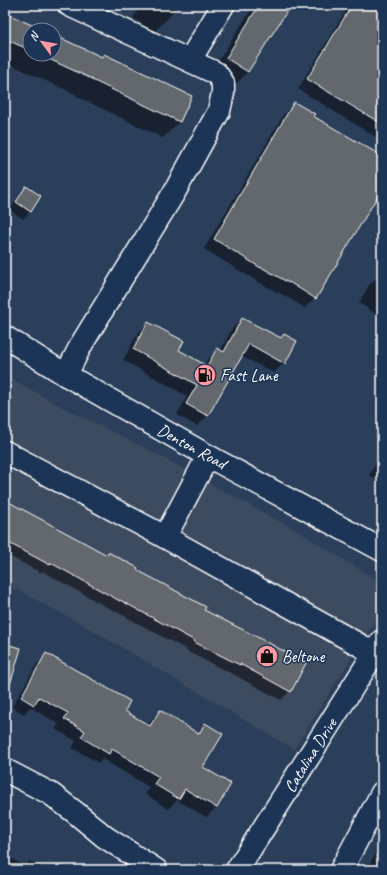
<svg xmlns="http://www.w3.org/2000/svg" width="387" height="875" viewBox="0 0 387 875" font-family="Caveat,sans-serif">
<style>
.built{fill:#3c4b60}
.shadow{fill:#0007}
.building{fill:#62686d;stroke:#fff}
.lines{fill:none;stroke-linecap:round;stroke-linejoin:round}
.minor-casing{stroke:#fff;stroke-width:25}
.minor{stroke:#1d3557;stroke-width:22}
.labels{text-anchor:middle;stroke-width:3;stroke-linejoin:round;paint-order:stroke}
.poi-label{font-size:17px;fill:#fff;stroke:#1d3557;text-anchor:start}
.street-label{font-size:17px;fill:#fff;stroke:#1d3557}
</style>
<rect width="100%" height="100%" fill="#2b3f5b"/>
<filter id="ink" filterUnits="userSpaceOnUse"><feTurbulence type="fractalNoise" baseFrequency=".025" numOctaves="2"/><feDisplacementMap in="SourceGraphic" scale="8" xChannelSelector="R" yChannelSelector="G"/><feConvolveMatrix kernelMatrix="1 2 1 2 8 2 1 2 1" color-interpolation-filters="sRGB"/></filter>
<g filter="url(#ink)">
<!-- built -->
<path class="built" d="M5 375 58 405 145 448 299 532 382 583V610L294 749 87 627 18 590 5 586Z"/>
<!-- shadow -->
<g class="shadow">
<path d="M141 5H177L170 16 154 32 133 18Z"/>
<path d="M254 5H289L248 72 232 88 210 74Z"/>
<path d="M349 5H382V141L298 89Z"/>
<path d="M5 14 40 30H30V54H54V36L191 96 179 122 163 138 76 96 77 95 5 62Z"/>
<path d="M294 104 312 116 381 156 382 155V187L315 298 305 308 278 292V293L250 277 204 249 284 114Z"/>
<path d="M26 188 31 211 23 219 10 210 19 195Z"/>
<path d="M380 275 382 276V318L359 303 369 285Z"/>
<path d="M242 319 280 339 284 335V363L274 373 241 356 208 416 197 426 177 415 187 396 123 360 138 333 148 323 178 350 204 365 207 360 217 349 220 351 232 329Z"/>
<path d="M382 454V483L369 475Z"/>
<path d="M5 500 18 506 17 508 106 556 108 553 135 571 203 611 290 691 281 700 231 673H230L186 651 187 650 111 609H110L42 571 41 573 5 554Z"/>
<path d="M46 655 123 711 148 725 150 721 160 711 196 734 206 724 202 767 230 785 216 808 206 817 177 800 168 809 145 794 149 787 102 759 99 763 72 748 76 741 55 729 59 724 30 707 24 714 12 707 36 665Z"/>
<path d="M382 842V870H366Z"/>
<path d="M5 855 25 866 30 861 44 869V870H5Z"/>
</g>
<!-- building -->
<g class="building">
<path d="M259 5H291L248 72 226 58Z"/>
<path d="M352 5H382V124L307 79Z"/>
<path d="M5 13 43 30H30V50L5 39Z"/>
<path d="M54 35 102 57 104 54 192 96 180 122 92 80V79L38 54H54Z"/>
<path d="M294 102 315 114 313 116 382 156V189L316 299 289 282V283L261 267V268L214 239Z"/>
<path d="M26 186 41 196 31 212 16 202Z"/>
<path d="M242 318 281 338 284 334 297 341 285 364 249 344 208 416 186 404 197 385 133 349 148 322 184 341 179 350 207 366 217 348 224 352Z"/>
<path d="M5 500 61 530 107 555 108 552 138 568 137 570 206 607 204 610 263 640 306 663 291 692 240 664V665L194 642 195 641 120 600V601L51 563 50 565 5 541Z"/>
<path d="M5 644 21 648 9 688H5Z"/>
<path d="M46 653 130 701 125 711 150 726 160 710 199 734 205 723 223 734 203 767 231 784 217 808 185 789 179 799 154 784 159 777 112 749 109 754 81 737 85 731 64 719 68 713 39 697 34 705 21 697Z"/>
</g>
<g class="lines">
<!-- minor casing -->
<g class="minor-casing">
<g id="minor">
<path d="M190 60 223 5"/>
<path d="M5 337 66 375 208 456 382 550"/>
<path d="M66 375 81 345 175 191 219 111 223 93V83L216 73 69 5"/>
<path d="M5 452 165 537 374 653"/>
<path d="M165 537 208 456"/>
<path d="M5 770 51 794 76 813 105 837 156 870"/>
<path d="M237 870 382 641"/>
<path d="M341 870 382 793"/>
</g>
</g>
<!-- minor -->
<use href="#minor" class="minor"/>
</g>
</g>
<!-- icons -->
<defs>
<g id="fuel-disc" transform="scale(1.15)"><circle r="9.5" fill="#ff9aa2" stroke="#1d3557"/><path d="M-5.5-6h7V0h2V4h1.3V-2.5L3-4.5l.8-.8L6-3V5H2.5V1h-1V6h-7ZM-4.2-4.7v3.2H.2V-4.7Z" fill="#111"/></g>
<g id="shop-disc" transform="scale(1.15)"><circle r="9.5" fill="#ff9aa2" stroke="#1d3557"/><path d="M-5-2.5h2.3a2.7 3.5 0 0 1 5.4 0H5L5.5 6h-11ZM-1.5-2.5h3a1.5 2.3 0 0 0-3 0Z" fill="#111"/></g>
</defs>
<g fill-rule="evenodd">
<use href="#fuel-disc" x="205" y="375"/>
<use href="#shop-disc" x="267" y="656"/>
</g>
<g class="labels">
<!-- poi labels -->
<g class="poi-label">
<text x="220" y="381">Fast Lane</text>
<text x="282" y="662">Beltone</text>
</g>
<!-- street labels -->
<g class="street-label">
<text transform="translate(192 446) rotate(29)" y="6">Denton Road</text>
<text transform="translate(310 755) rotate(-58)" y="6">Catalina Drive</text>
</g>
</g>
<!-- margin -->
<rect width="387" height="875" fill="none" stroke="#1d3557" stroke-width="20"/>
<rect x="10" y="10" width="367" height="855" fill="none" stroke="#fff" stroke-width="1.5" filter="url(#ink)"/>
<!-- north arrow -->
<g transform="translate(42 42) rotate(302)"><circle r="19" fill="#1d3557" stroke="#77869a"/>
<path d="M0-3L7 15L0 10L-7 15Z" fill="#ff9aa2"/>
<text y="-6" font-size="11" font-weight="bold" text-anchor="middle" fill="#ffffff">N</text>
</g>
</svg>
